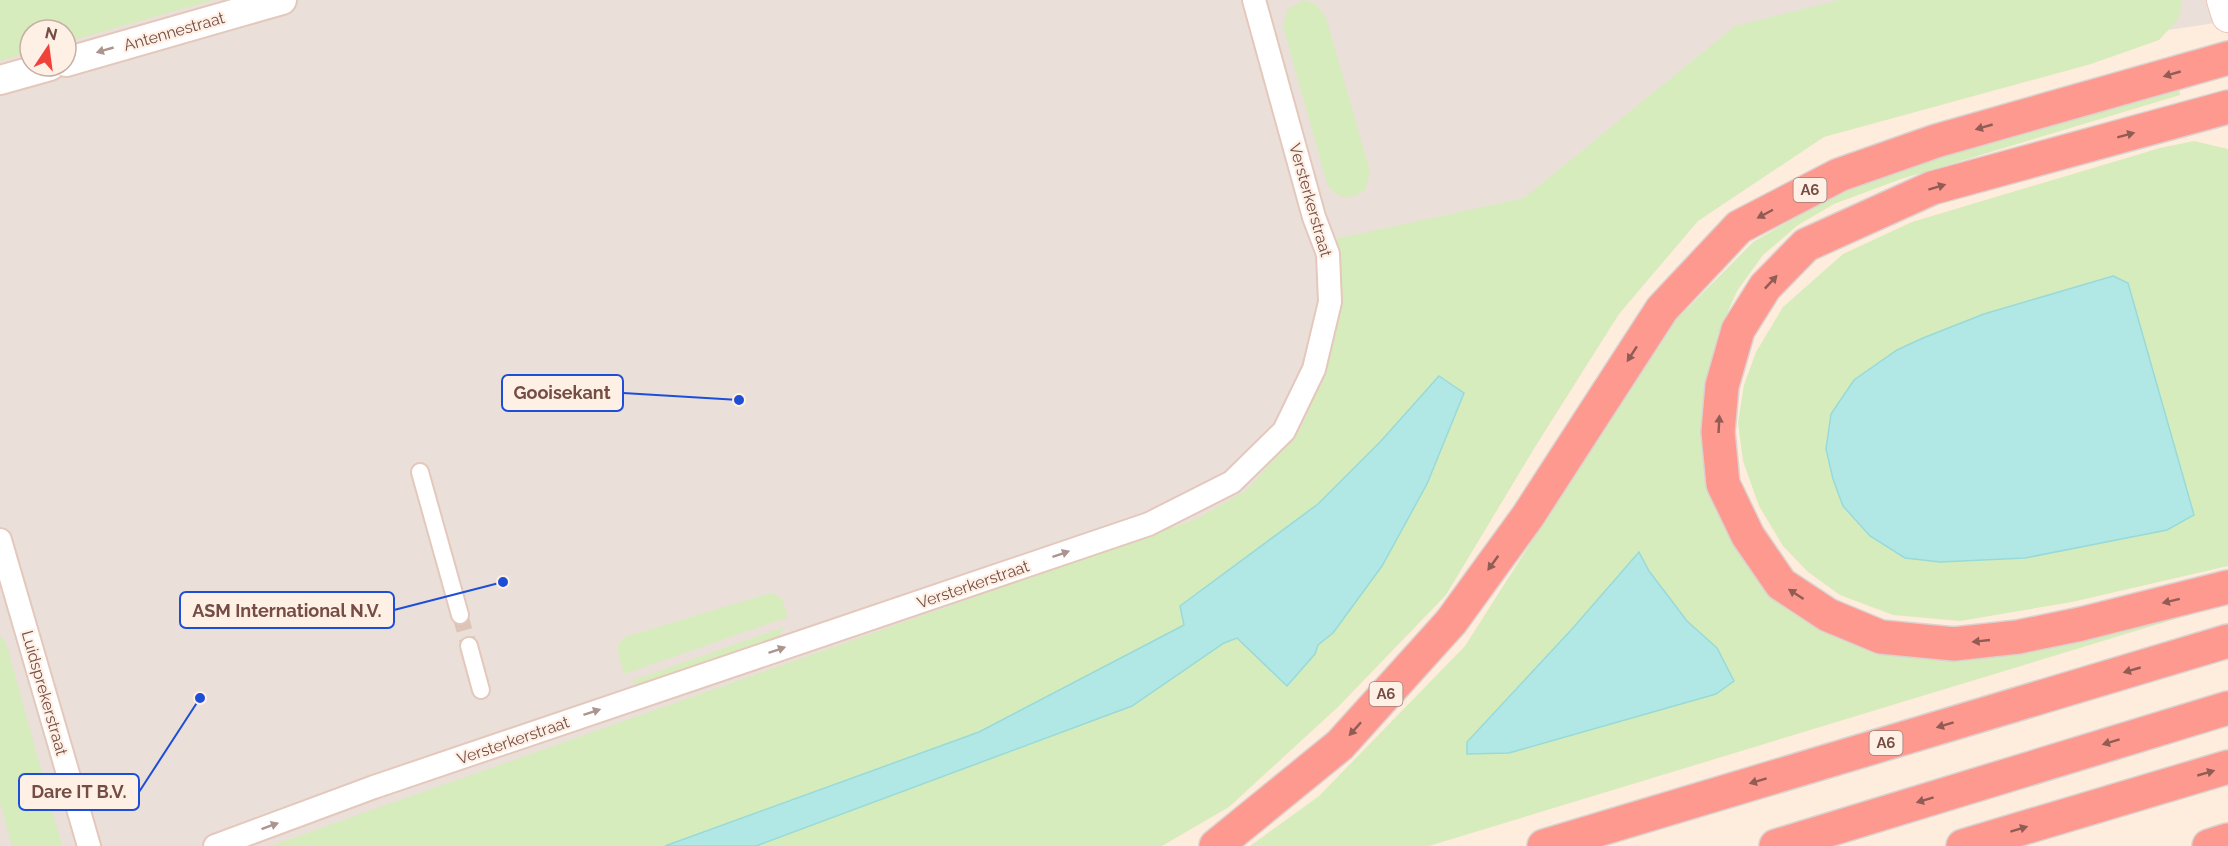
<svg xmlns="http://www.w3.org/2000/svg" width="2228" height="846" viewBox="0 0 2228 846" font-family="Raleway,sans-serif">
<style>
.industrial{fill:#ebdfda;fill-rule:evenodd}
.green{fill:#d7ecbc;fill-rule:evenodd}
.water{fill:#b1e8e6;stroke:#97dad9;stroke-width:1.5}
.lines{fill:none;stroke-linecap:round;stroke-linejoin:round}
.pedestrian-tunnel{stroke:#dcc4b7;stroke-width:16;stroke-dasharray:16 8;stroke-linecap:butt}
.pedestrian-casing{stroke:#e4c8bc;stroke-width:20}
.minor-casing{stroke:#e4c8bc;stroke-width:26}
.tertiary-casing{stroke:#e4c8bc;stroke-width:32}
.secondary-casing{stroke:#e9c7b9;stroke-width:34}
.motorway-casing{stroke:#dbd1cf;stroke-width:36}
.pedestrian{stroke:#fff;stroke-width:16}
.minor{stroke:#fff;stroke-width:22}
.tertiary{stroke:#fff;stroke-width:28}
.secondary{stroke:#fff;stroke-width:32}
.motorway{stroke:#fd998f;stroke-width:33}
.oneway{fill:#ac948f}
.oneway2{fill:#905c54}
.labels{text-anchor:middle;stroke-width:4.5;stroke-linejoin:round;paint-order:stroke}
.shield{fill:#fff0e5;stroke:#9e7e75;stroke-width:1.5}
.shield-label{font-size:15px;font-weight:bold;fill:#754d45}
.street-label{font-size:16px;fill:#754d45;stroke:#fff0e5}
.leader{fill:none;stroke:#1d4ed8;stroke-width:2}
.callout-dot{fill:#1d4ed8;stroke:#fff0e5;stroke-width:2}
.callout{fill:#fff0e5;stroke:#1d4ed8;stroke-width:2}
.callout-label{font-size:18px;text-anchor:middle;font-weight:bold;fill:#754d45}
</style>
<rect width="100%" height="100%" fill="#feecdd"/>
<!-- industrial -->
<path class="industrial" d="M0 0H2228V21L1801 85 1154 714 744 846H0ZM30 30H66V66H30Z"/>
<!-- green -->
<g class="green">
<path d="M0 0H213L66 42V30H30V52L0 61Z"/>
<path d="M1304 0 1316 4 1326 17 1370 171 1366 189C1352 201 1336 200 1327 183L1283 26 1288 9Z"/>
<path d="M1839 0H2182L2178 20 2159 40 2091 64 1824 137 1698 221 1619 314 1535 447 1446 595 1338 707 1229 807 1162 846H756L1132 706 1224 643 1237 638 1287 685 1315 654 1318 645 1333 633 1382 566 1427 485 1464 393 1439 377 1381 441 1318 504 1181 606 1184 625 979 732 665 846H270L1196 519 1247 490 1301 428 1321 381 1342 304 1335 239 1524 198 1735 26Z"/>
<path d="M2179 86 2180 95 1901 179 1834 204 1798 225 1763 255 1737 291 1718 334 1706 381V430L1731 531 1848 639 2228 603 1429 846H1250L1319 796 1465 646 1667 329 1753 242 1829 198 1949 151ZM1638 553 1649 571 1687 621 1717 648 1733 682 1716 694 1467 754V742L1572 629Z"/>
<path d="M2194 141 2228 149V566L2072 602 1960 621 1893 615 1840 595 1808 572 1783 546 1759 506 1743 461 1738 423 1744 385 1756 352 1783 307 1843 254 1912 222 2160 148Z"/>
<path d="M771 593 782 598 788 617 624 674C621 661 612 646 625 637Z"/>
<path d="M784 627 779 637 641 686 631 681Z"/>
<path d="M0 635 7 646 62 846H12L0 802Z"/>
</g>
<!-- water -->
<g class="water">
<path d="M2113 276 2128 283 2194 515 2167 530 2025 558 1940 562 1905 558 1870 536 1843 506 1833 479 1826 449 1831 414 1854 380 1897 350 1923 338 1984 314Z"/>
<path d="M1439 376 1464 393 1427 484 1382 566 1333 633 1318 645 1315 654 1287 686 1237 638 1224 643 1132 706 756 846H665L979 732 1184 625 1180 606 1318 504 1381 441Z"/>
<path d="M1639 552 1649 571 1687 621 1717 648 1734 681 1716 694 1509 753 1467 754V742L1572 629Z"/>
</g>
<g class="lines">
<!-- pedestrian-tunnel -->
<path class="pedestrian-tunnel" d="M460 615 469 646"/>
<!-- pedestrian casing -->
<g class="pedestrian-casing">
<g id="pedestrian">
<path d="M420 472 460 615"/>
<path d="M469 646 481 690"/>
</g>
</g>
<!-- minor casing -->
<g class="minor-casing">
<g id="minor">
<path d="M0 540 89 846"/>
<path d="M215 846 374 787 1149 524 1232 482 1284 431 1314 369 1330 302 1328 254 1314 217 1254 0"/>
</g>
</g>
<!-- tertiary casing -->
<g class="tertiary-casing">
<g id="tertiary">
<path d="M66 62 282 0"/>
<path d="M0 80 50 66"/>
</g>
</g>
<!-- secondary casing -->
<g class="secondary-casing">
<path id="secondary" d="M2223 0 2228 16"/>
</g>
<!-- motorway casing -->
<g class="motorway-casing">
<g id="motorway">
<path d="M2228 107 1932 188 1806 245 1765 287 1738 330 1722 386 1718 432 1723 484 1748 536 1781 584 1828 615 1881 637 1954 644 2018 637 2081 624 2228 587"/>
<path d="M1216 846 1340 745 1451 622 1528 516 1662 309 1739 227 1839 175 1936 141 2228 58"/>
<path d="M1544 846 2228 641"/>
<path d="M1776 846 2228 708"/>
<path d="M1963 846 2228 767"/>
<path d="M2209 846 2228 840"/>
</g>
</g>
<!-- pedestrian -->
<use href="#pedestrian" class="pedestrian"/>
<!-- minor -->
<use href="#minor" class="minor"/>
<!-- tertiary -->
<use href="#tertiary" class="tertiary"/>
<!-- secondary -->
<use href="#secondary" class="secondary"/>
<!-- motorway -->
<use href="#motorway" class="motorway"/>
</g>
<!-- one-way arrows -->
<defs><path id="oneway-solid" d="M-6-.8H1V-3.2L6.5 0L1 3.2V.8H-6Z" transform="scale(1.5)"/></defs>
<g class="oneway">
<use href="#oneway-solid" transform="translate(105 50) rotate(164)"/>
<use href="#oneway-solid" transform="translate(1061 554) rotate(-19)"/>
<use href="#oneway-solid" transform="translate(777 650) rotate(-19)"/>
<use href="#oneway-solid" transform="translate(592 712) rotate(-18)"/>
<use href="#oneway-solid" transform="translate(270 826) rotate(-20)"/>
</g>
<g class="oneway2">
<use href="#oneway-solid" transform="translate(2172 74) rotate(164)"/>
<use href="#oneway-solid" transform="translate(1984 127) rotate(164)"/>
<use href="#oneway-solid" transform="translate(2126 135) rotate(-15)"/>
<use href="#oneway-solid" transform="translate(1937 187) rotate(-17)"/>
<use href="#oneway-solid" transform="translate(1765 214) rotate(152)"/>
<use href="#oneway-solid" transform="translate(1771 282) rotate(-47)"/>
<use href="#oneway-solid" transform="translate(1632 354) rotate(123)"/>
<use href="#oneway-solid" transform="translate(1719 424) rotate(-87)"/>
<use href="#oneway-solid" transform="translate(1493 563) rotate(126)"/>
<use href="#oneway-solid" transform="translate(1796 594) rotate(-147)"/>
<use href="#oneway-solid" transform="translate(2171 601) rotate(166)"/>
<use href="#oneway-solid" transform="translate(1981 641) rotate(174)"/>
<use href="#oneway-solid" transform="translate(2132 670) rotate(164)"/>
<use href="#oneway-solid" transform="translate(1945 725) rotate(163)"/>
<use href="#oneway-solid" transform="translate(1355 729) rotate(132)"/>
<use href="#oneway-solid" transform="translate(2111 742) rotate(163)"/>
<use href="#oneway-solid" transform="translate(2206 773) rotate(-16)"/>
<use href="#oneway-solid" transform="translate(1758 781) rotate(163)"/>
<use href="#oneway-solid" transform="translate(1925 800) rotate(163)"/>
<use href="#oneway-solid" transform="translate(2019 829) rotate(-17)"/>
</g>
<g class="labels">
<!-- shield labels -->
<g class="shield">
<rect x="1793.5" y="178" width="33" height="24" rx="4.5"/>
<rect x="1369.5" y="682" width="33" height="24" rx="4.5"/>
<rect x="1869.5" y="731" width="33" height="24" rx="4.5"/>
</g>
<g class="shield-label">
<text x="1810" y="195">A6</text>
<text x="1386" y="699">A6</text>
<text x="1886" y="748">A6</text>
</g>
<!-- street labels -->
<g class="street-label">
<text transform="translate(174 31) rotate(-16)" y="6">Antennestraat</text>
<text transform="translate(1311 200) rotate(74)" y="6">Versterkerstraat</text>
<text transform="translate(973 584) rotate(-19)" y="6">Versterkerstraat</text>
<text transform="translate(45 693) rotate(74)" y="6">Luidsprekerstraat</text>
<text transform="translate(513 740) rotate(-19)" y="6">Versterkerstraat</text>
</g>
</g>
<!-- callouts -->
<path class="leader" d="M739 400L623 393M503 582L394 610M200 698L139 792"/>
<g class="callout-dot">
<circle cx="739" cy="400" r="6"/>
<circle cx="503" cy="582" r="6"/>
<circle cx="200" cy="698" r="6"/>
</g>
<g class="callout">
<rect x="502" y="375" width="121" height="36" rx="6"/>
<rect x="180" y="592" width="214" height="36" rx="6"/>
<rect x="19" y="774" width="120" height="36" rx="6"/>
</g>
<g class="callout-label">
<text x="562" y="399">Gooisekant</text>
<text x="287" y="617">ASM International N.V.</text>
<text x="79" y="798">Dare IT B.V.</text>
</g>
<!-- north arrow -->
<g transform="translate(48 48) rotate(13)"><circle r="28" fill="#fff0e5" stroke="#c8afa5" stroke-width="1.5"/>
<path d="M0-4.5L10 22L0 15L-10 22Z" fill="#f14239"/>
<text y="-9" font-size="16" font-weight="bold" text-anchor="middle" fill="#754d45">N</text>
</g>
</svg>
